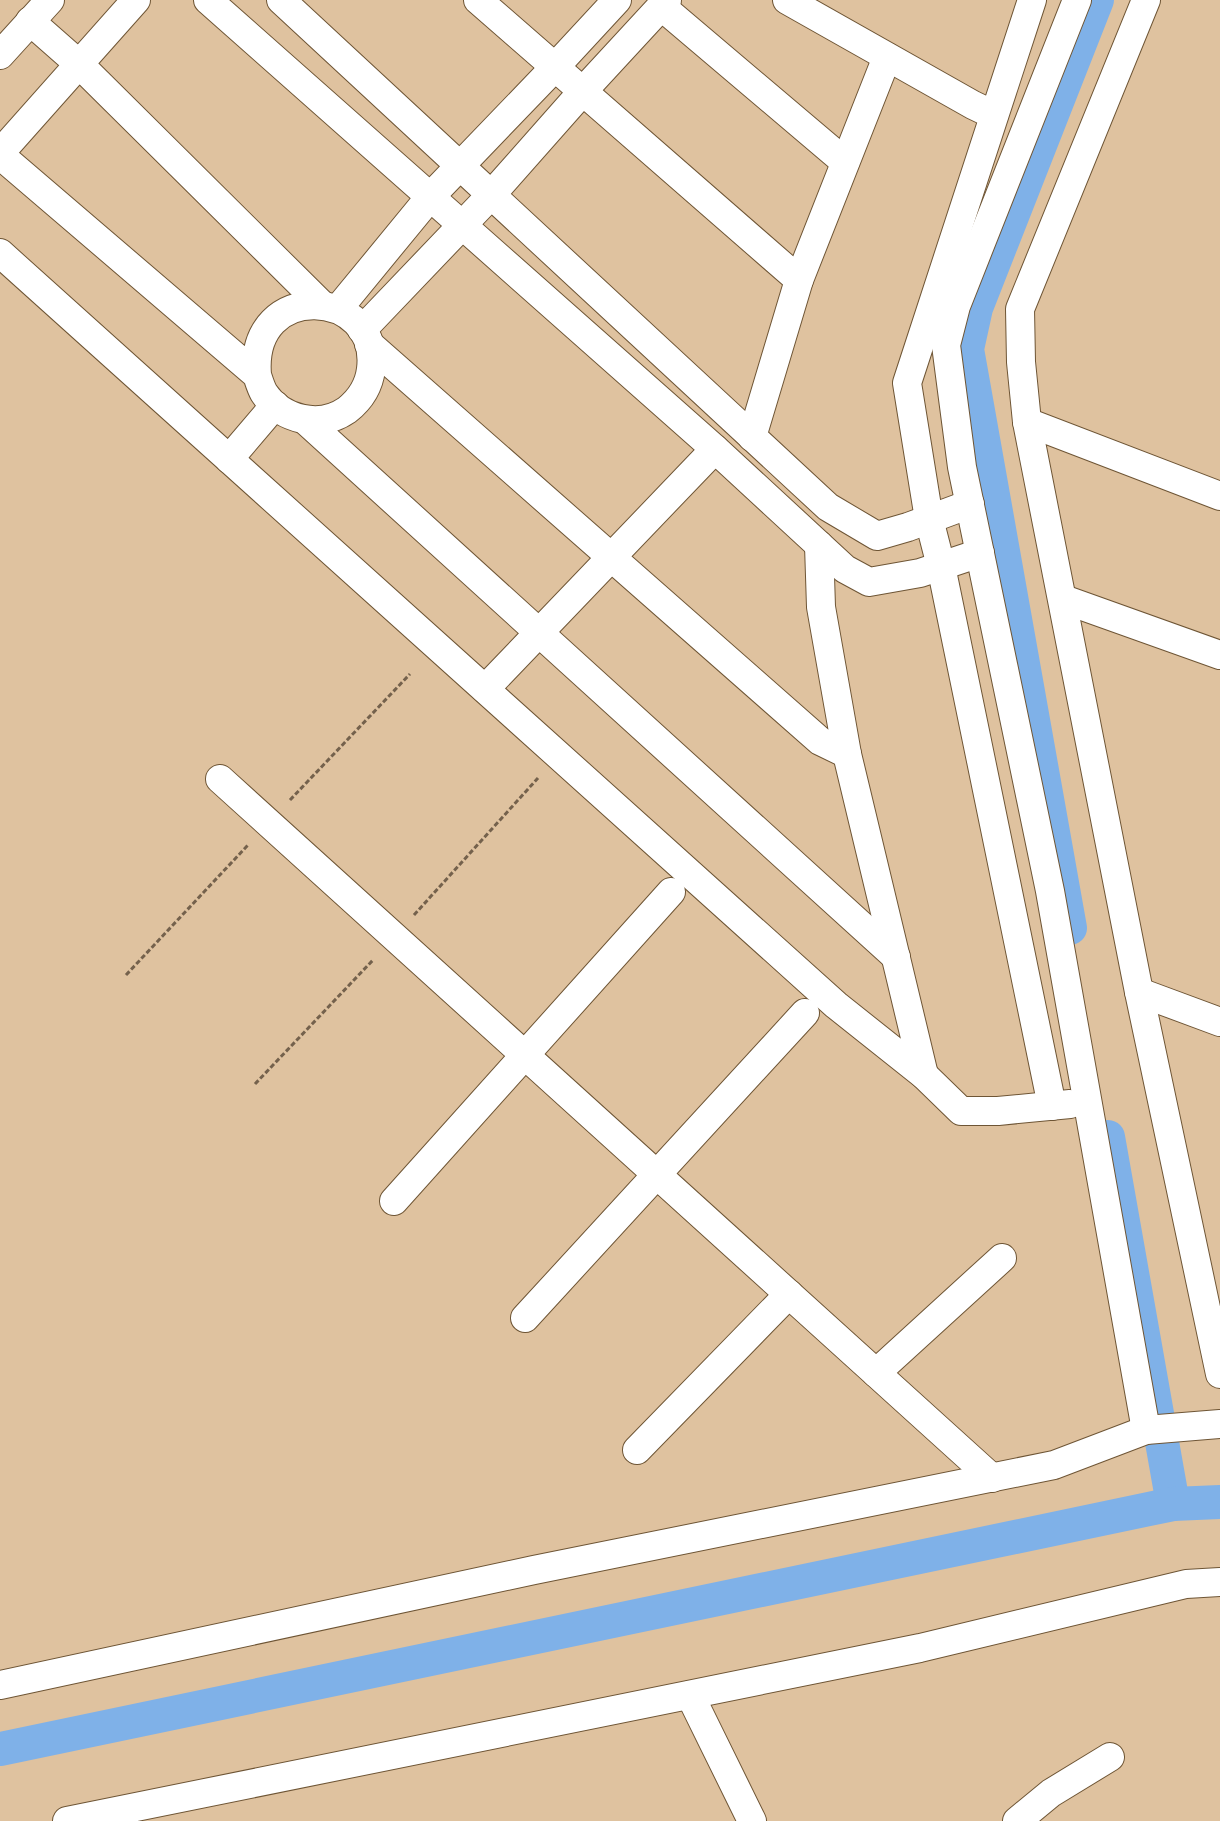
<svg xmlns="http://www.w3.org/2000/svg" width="1220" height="1821" viewBox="0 0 1220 1821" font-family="Georgia,serif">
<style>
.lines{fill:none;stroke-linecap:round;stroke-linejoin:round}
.canal{stroke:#7fb1e8;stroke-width:34}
.minor-casing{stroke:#6e5535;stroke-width:30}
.path{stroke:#74614c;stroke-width:3;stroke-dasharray:5 2.5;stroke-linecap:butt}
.minor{stroke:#fff;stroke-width:28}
</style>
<rect width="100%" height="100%" fill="#dfc29f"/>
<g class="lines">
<!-- canal -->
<g class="canal">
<path d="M1070 928 967 349 976 308 1097 0"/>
<path d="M1108 1137 1173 1504"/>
<path d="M0 1749 1173 1504 1220 1502"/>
</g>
<!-- minor casing -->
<g class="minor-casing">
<g id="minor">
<path d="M208 0 715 449 845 569 869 582 920 573 980 553"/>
<path d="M281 0 828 507 877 536 908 527 970 504"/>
<path d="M478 0 799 280 887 57"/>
<path d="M787 0 973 105 994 115"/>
<path d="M1032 0 907 383 929 519 941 566 1052 1106"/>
<path d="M1077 0 956 306 946 345 962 467 1050 891 1146 1430"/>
<path d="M1146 0 1020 309 1021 362 1027 422 1139 992 1220 1374"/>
<path d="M661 6 845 162"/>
<path d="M30 21 80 65 322 305"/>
<path d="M0 55 50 0"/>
<path d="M0 153 136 0"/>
<path d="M0 155 257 375C259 381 261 388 264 393 282 420 320 429 347 410 361 399 369 386 371 369 381 288 249 278 257 375"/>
<path d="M0 253 836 1005 924 1075 847 754"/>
<path d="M338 309 430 197 555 67 617 0"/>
<path d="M362 330 491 195 583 91 667 0"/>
<path d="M369 344 820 741 847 754 821 607 819 545"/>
<path d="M306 421 896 957"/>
<path d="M1027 422 1220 496"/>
<path d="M752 437 799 280"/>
<path d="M229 459 275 405"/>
<path d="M1063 599 1220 655"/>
<path d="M485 689 715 449"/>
<path d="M220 779 992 1478"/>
<path d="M1139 992 1220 1022"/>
<path d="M924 1075 961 1111H998L1070 1104"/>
<path d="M394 1201 671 892"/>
<path d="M525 1318 805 1013"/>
<path d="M876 1373 1002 1258"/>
<path d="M637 1450 789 1294"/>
<path d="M0 1685 534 1570 1054 1465 1146 1430 1220 1424"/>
<path d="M690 1695 752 1821"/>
<path d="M67 1821 920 1648 1186 1584 1220 1582"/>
<path d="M1017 1821 1051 1793 1110 1757"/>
</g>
</g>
<!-- path -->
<g class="path">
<path d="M290 800 410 674"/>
<path d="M414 915 538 778"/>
<path d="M126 975 248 845"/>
<path d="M255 1084 373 960"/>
</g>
<!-- minor -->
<use href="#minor" class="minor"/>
</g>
</svg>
